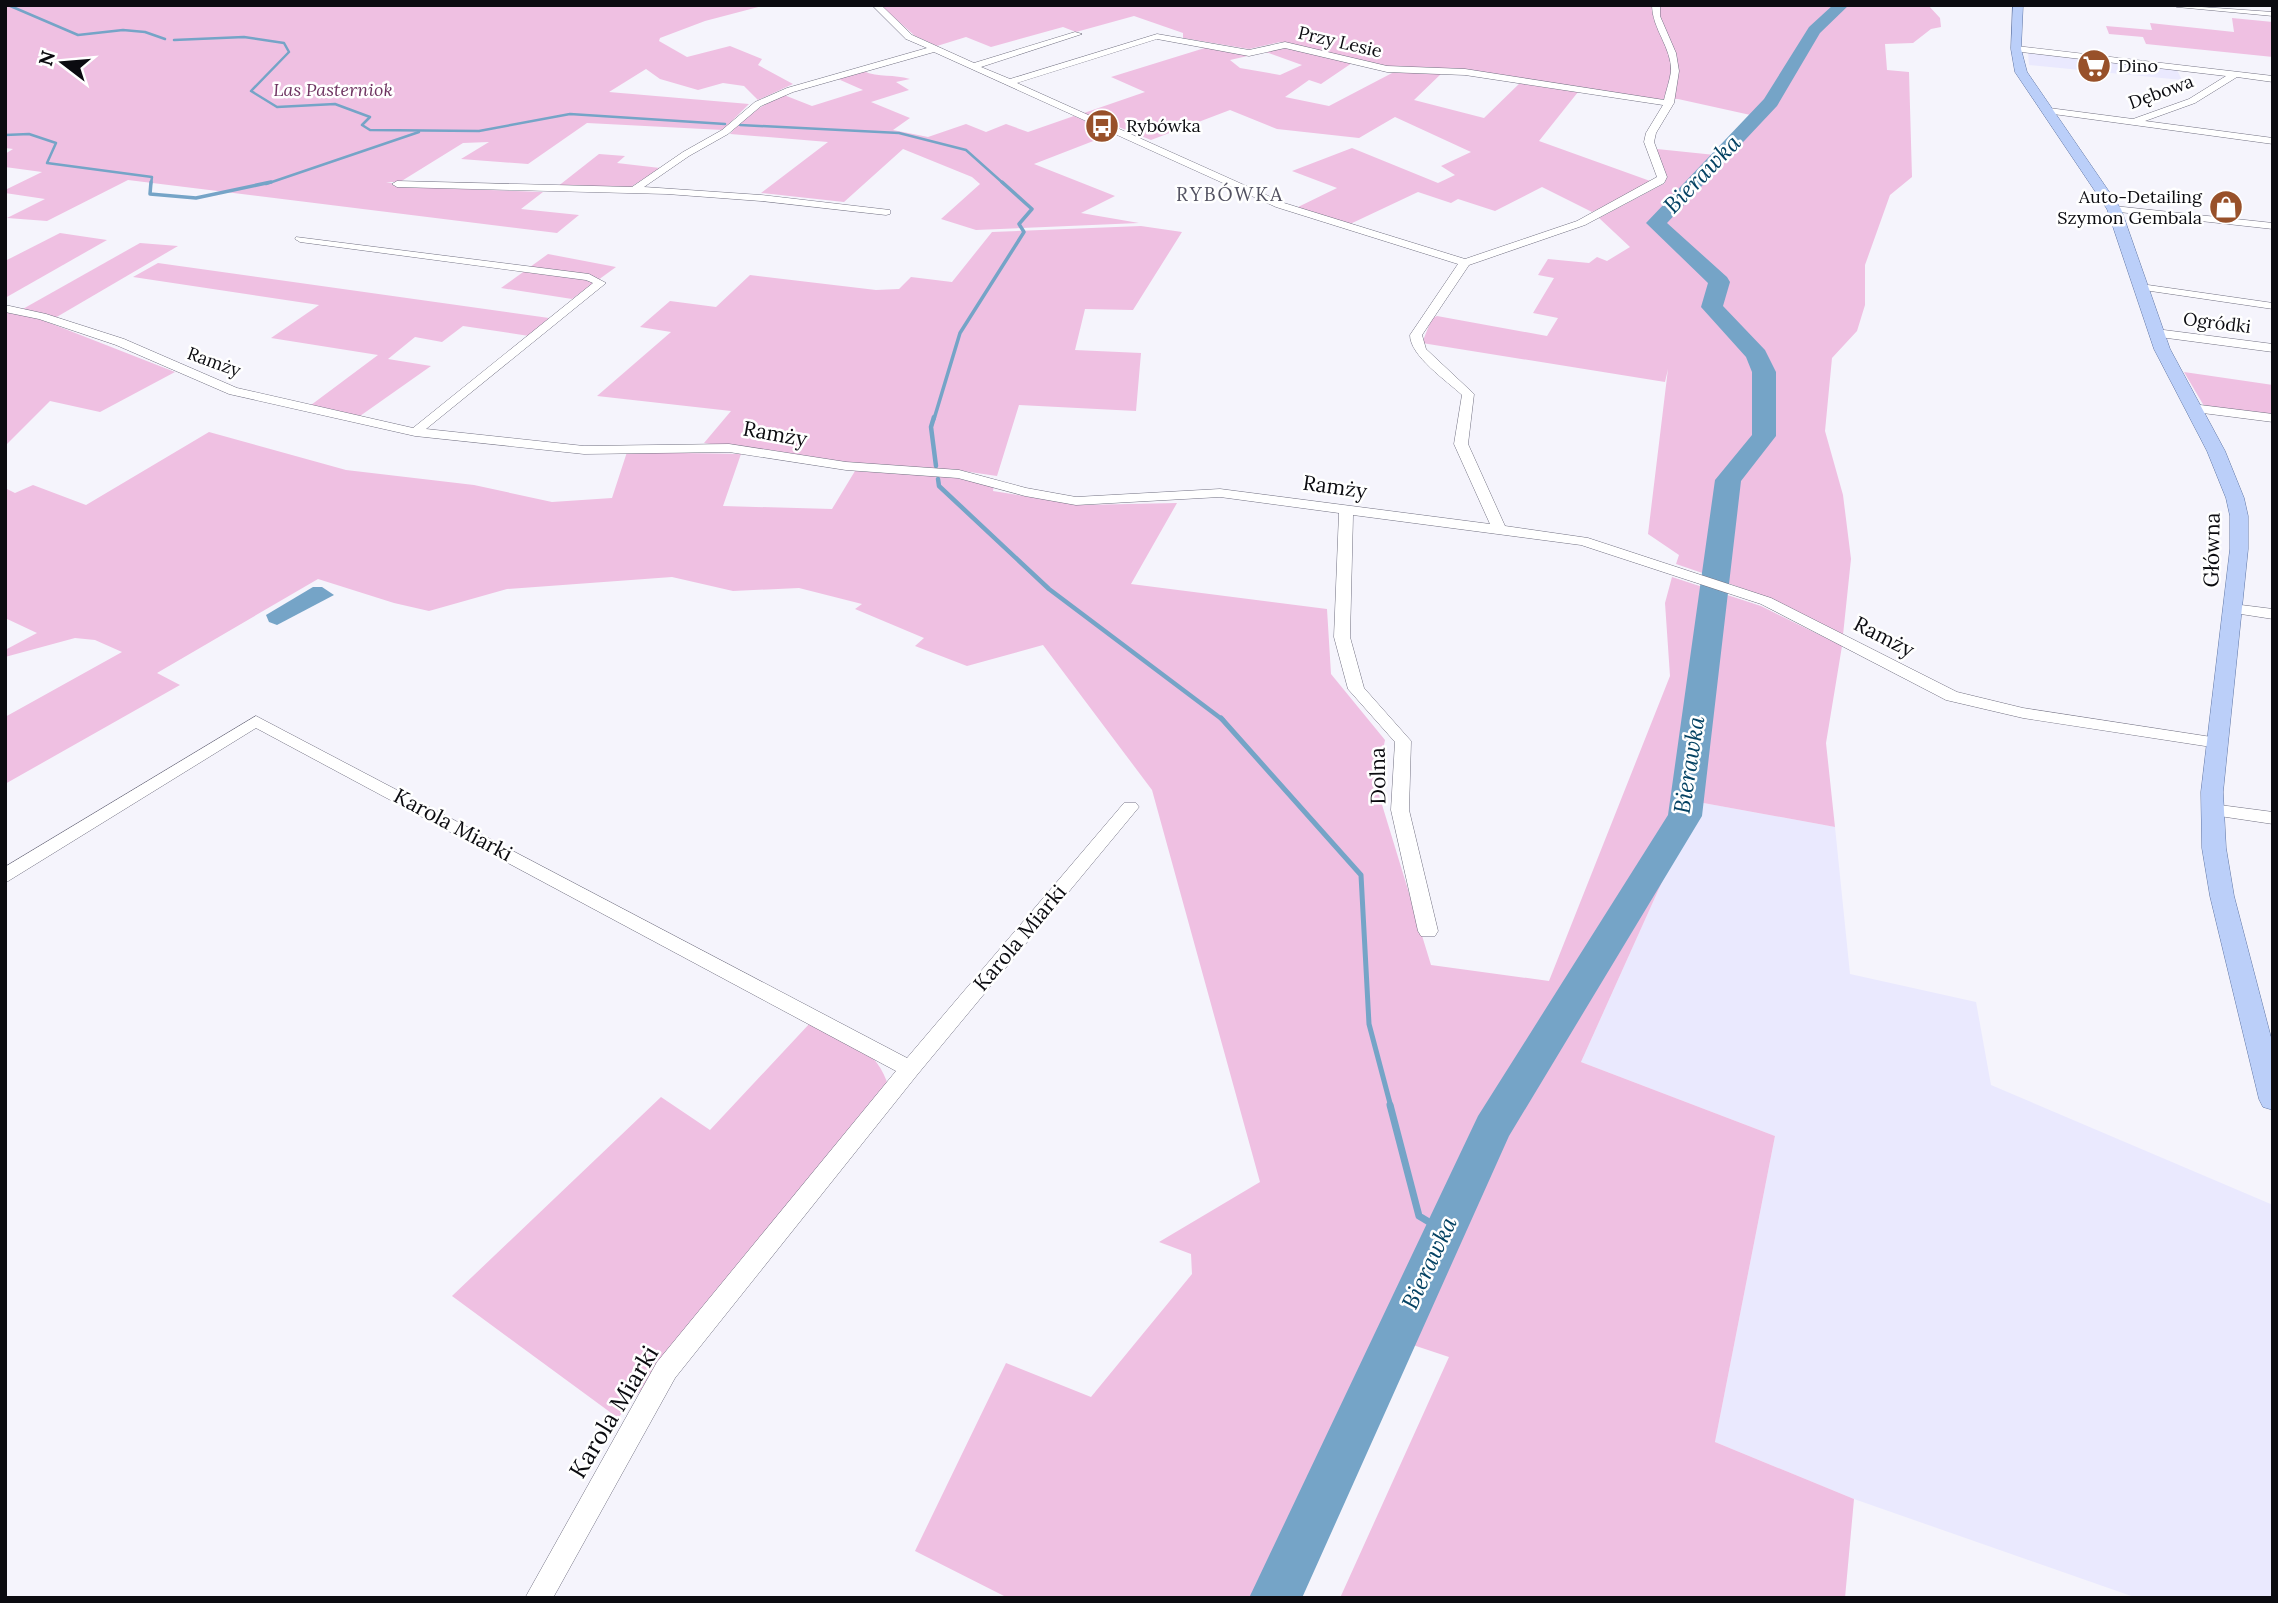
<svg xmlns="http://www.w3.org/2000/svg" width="2278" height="1603" viewBox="0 0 2278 1603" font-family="Lora,serif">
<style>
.built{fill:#eae9fe}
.green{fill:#efc0e2}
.water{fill:#75a4c7}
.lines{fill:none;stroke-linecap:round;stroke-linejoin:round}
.stream-far4{stroke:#75a4c7;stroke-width:2.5}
.stream-far3{stroke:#75a4c7;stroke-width:3.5}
.stream-far2{stroke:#75a4c7;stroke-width:4.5}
.stream-far1{stroke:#75a4c7;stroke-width:5}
.stream{stroke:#75a4c7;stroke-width:7}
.river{fill:#75a4c7;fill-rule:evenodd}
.minor-casing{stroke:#727182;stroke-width:1}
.major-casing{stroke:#6076a5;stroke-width:1}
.minor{fill:#fff;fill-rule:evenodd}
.major{fill:#bbcff9;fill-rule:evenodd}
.labels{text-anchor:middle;stroke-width:5;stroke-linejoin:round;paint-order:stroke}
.far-street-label{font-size:18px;fill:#0b0b10;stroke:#fff}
.far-poi-label{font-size:18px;fill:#0b0b10;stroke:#fff;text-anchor:start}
.far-park-label{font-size:18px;font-style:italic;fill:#6f3562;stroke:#fff}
.far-neighbourhood-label{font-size:19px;letter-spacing:2px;fill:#535262;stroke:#fff}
.street-label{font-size:21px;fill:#0b0b10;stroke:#fff}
.water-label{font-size:23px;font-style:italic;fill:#044263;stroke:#fff}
.near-street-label{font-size:24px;fill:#0b0b10;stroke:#fff}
</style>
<rect width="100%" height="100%" fill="#f5f4fc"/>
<!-- built -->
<g class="built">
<path d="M2028 52 2176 68 2182 80 2029 65Z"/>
<path d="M1698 802 1835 827 1850 974 1976 1002 1991 1085 2273 1205V1598H2137L1854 1499 1715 1442 1775 1136 1581 1062Z"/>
</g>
<!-- green -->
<g class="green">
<path d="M5 5H766L705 21 660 38 659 41 687 57 730 46 762 59 758 65 793 84 758 100 744 86 723 83 698 90 660 79 646 69 609 92 749 104 723 130 587 123 528 164 461 159 489 142 463 143 400 182H386L412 187 543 192 521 209 579 215 557 233 128 180 47 221 7 218 45 199 5 193V190L42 172 5 167V154L13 149 5 148Z"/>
<path d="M880 5H1928L1940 18 1941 27 1931 29 1913 43 1885 44 1887 70 1909 72 1912 177 1890 195 1865 265V305L1857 331 1832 358 1825 431 1843 495 1851 559 1843 635 1763 596 1717 579 1730 481 1767 434 1768 373 1761 358 1751 346 1757 369 1758 434 1723 478 1714 577 1676 564 1679 555 1648 534 1668 369 1665 382 1422 343 1432 318 1437 316 1547 336 1558 318 1533 313 1554 278 1538 275 1548 259 1589 263 1597 257 1607 261 1630 247 1599 218 1665 183 1657 149 1715 155 1652 223 1679 252 1684 243 1663 224 1782 90 1796 69 1785 74 1755 116 1678 99H1648L1576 86 1394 68 1280 42 1249 49 1183 38V33L1134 16 1076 32 1063 27 991 47 966 37 937 46 915 36Z"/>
<path d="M2232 18 2273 22V57L2146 44 2143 37 2109 34 2106 26 2152 30 2150 23 2234 32Z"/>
<path d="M1208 47 1252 55 1230 60 1240 68 1280 75 1302 65 1266 52 1283 47 1352 63 1321 84 1309 80 1285 97 1329 106 1394 72 1444 71 1414 100 1484 118 1522 81 1578 92 1539 141 1653 182 1592 212 1542 187 1495 211 1458 199 1451 203 1418 192 1348 225 1296 208 1337 188 1292 171 1352 148 1438 183 1455 175 1441 166 1471 152 1395 117 1359 138 1277 129 1230 110 1151 140 1084 113 1145 92 1111 77Z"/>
<path d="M863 71C879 78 894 74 910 79L896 82 909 90 871 102 910 118 893 130 928 137 966 124 986 132 1006 124 1028 132 1074 116 1114 133 1034 164 1115 196 1081 213 1139 223 976 230 941 219 980 184 972 177 903 149 844 202 761 193 828 142 730 134C746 115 762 105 784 95L812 106 863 90 838 79Z"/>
<path d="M599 154 625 156 617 163 660 168 631 187H557Z"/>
<path d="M1141 226 1182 232 1133 310 1085 309 1075 350 1141 353 1136 411 1019 405 997 476 956 470 844 464 704 443 731 411 597 396 671 332 640 327 670 301 716 307 750 275 876 290 899 289 911 277 952 282 992 232Z"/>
<path d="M60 233 107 240 5 298V261Z"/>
<path d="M140 243 178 246 55 318 21 310Z"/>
<path d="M548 254 616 267 572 299 501 288Z"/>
<path d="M158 263 549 318 529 336 463 326 442 342 415 337 388 359 431 366 360 416 311 405 378 355 271 338 319 305 133 277Z"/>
<path d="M5 311 37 318 175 372 100 412 50 401 5 446Z"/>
<path d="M2184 372 2273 385V416L2204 406Z"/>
<path d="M209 432 346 470 474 485 552 502 612 498 627 452 741 454 723 506 832 509 855 471 952 477 994 486 993 491 1081 505 1177 503 1131 584 1327 609 1331 674 1385 740 1376 785 1431 965 1549 981 1670 676 1665 603 1672 577 1761 606 1842 646 1826 743 1835 827 1698 802 1581 1062 1775 1136 1715 1442 1854 1499 1845 1598H1340L1449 1357 1413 1345 1297 1598H1008L915 1551 1006 1363 1091 1397 1192 1274 1191 1254 1159 1242 1260 1182 1152 790 1043 645 967 666 915 646 924 638 855 609 862 604 799 588 733 591 672 577 507 589 429 611 394 603 318 579 157 673 180 685 5 784V717L122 652 95 640 75 638 5 657V650L37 633 5 618V488L15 493 33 485 86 505Z"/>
<path d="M811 1022C847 1041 877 1046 889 1088L618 1418 452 1296 661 1097 710 1130Z"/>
</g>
<!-- water -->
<path class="water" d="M313 587H322L334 595 277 625 269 622 266 615Z"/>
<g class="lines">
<!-- stream-far4 -->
<g class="stream-far4">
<path d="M8 5 78 35 123 30 145 32 165 39"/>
<path d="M174 40 244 37 284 43 289 52 251 91 277 107 335 104 370 117 362 125 370 130 479 131 570 114 725 124"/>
<path d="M740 125 899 133 966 150 1004 184"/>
<path d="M5 135 29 134 56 143 47 163 152 177 151 184"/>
<path d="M266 184 419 132"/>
</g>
<!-- stream-far3 -->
<g class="stream-far3">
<path d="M151 182 150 194 196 198 271 182"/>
<path d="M934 419 960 333 1024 232 1019 224 1032 209 1002 182"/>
</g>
<!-- stream-far2 -->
<g class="stream-far2">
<path d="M934 417 931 427 936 466"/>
<path d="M938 479 939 486 1049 589 1223 720"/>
</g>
<!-- stream-far1 -->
<path class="stream-far1" d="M1221 718 1361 875 1369 1024 1391 1107"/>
<!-- stream -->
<path class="stream" d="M1390 1105 1419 1216 1444 1231"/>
<!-- river -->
<path class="river" d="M1833 5H1849L1820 33 1777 106 1667 223 1727 277 1730 282 1723 306 1765 350 1776 372V436L1741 481 1702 816 1509 1136 1302 1598H1249L1478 1116 1668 815 1715 480 1752 435V372L1746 357 1701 307 1708 283 1646 223 1764 99 1809 27Z"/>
<!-- minor casing -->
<g class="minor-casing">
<g id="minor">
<path d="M872 5H881L912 35 974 63 1075 32 1082 34 981 67 1010 79 1157 34 1249 50 1285 42 1387 66 1465 69 1664 100C1666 91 1670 80 1671 71 1672 48 1652 29 1652 5H1660V16L1676 53 1679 71 1674 103 1656 133 1654 142 1667 177 1664 183 1585 225 1469 265 1422 335 1426 349 1474 394 1468 444 1505 526 1588 538 1771 598 1957 692 2023 708 2218 738 2226 743 2218 748 2023 718 1946 700 1761 604 1581 545 1353 515 1350 637 1364 688 1411 741 1409 810 1438 931 1435 936H1421L1418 931 1391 810 1395 742 1348 689 1334 637 1339 513 1220 497 1076 505 1025 496 958 478 846 470 729 452 584 454 415 436 229 394 116 345 39 319 5 312V305L46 314 124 339 237 388 413 428 593 283 586 280 300 242 295 239 296 237 589 274 606 283 426 429 584 446 729 444 846 462 959 470 1026 488 1076 497 1220 489 1490 524 1454 444 1462 395C1447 381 1410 356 1410 335L1458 264 1276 207 934 52 793 92 761 106 728 134 689 156 644 187 761 195 890 210V214L886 215 761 201 667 194 397 187 392 184 397 181 632 187 683 152 722 130 755 102 787 88 927 48 906 39ZM1157 39 1249 56 1285 48 1387 72 1465 75 1663 105 1646 133 1644 142 1657 177 1577 221 1465 259 1284 203 1017 83Z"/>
<path d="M2173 5 2273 12V16L2177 7Z"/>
<path d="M2016 46 2273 76V82L2237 77 2195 103 2145 121 2273 138V144L2046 113 2044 111 2049 108 2133 119 2189 99 2226 76 2013 51Z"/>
<path d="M2114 206 2273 223V229L2110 211 2109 209Z"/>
<path d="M2141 284 2273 303V309L2137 289V285Z"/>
<path d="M2156 329 2273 344V352L2152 336 2150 333Z"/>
<path d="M2192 404 2273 414V422L2187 411 2186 408Z"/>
<path d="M2233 604 2273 609V619L2228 612 2225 609Z"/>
<path d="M256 716 907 1058 1124 803H1136L1139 807 917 1075 675 1378 553 1598H525L657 1362 896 1071 256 728 5 883V867Z"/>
<path d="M2212 804 2273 812V824L2206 814 2203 810Z"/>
</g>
</g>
<!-- major casing -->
<g class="major-casing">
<path id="major" d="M2013 5H2023L2021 49 2027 72 2121 209 2170 349 2225 451 2244 498 2248 516V549L2223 792 2226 848 2234 896 2273 1045V1110L2263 1107 2259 1099 2210 896 2202 848 2201 792 2230 549V516L2226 498 2207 451 2154 349 2107 209 2015 72 2011 49Z"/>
</g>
<!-- minor -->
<use href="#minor" class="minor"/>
<!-- major -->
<use href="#major" class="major"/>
</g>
<!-- icons -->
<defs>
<g id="supermarket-disc" transform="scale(1.75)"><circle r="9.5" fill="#98512a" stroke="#fff"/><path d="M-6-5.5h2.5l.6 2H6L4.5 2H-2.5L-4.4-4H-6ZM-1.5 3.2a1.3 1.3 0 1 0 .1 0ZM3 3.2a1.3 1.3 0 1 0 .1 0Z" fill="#fff"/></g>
<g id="bus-disc" transform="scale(1.75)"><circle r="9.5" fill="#98512a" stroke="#fff"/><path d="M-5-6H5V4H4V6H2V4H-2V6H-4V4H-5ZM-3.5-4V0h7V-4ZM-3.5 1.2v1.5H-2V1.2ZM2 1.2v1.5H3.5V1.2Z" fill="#fff"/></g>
<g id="shop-disc" transform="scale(1.75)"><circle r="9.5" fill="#98512a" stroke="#fff"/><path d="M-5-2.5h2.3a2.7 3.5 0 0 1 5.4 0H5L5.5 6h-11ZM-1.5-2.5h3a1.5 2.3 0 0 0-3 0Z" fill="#fff"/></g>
</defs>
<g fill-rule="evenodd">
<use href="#supermarket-disc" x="2094" y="66"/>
<use href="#bus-disc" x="1102" y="126"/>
<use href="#shop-disc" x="2226" y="207"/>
</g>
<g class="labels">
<!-- far-street labels -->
<g class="far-street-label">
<text transform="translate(1340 42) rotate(13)" y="6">Przy Lesie</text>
<text transform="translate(2161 92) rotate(-20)" y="6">Dębowa</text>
<text transform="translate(2217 323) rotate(7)" y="6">Ogródki</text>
<text transform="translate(214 362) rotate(20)" y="6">Ramży</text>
</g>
<!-- far-poi labels -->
<g class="far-poi-label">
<text x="2118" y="72">Dino</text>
<text x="1126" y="132">Rybówka</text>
<text x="2202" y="203" text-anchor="end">Auto-Detailing<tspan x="2202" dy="21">Szymon Gembala</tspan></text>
</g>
<!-- far-park labels -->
<g class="far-park-label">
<text x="333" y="96">Las Pasterniok</text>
</g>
<!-- far-neighbourhood labels -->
<g class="far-neighbourhood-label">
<text x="1230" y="201">RYBÓWKA</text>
</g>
<!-- street labels -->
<g class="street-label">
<text transform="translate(775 434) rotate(10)" y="7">Ramży</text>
<text transform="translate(1335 487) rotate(8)" y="7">Ramży</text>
<text transform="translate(2212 550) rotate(-89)" y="7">Główna</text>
<text transform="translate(1884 637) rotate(27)" y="7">Ramży</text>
<text transform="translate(1378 776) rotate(-91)" y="7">Dolna</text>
<text transform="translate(453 825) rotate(28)" y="7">Karola Miarki</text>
<text transform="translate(1020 938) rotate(-50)" y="7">Karola Miarki</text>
</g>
<!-- water labels -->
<g class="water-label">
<text transform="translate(1702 174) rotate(-46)" y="8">Bierawka</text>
<text transform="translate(1689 765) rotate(-81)" y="8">Bierawka</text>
<text transform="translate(1429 1263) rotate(-65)" y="8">Bierawka</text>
</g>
<!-- near-street labels -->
<g class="near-street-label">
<text transform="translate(614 1412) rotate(-59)" y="8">Karola Miarki</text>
</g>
</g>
<!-- border -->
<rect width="2278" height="1603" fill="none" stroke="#0b0b10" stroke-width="14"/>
<!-- north arrow -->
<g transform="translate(63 63) rotate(286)" stroke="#ffffff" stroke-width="5" paint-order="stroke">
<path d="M0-5L12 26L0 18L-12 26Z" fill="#0b0b10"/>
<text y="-10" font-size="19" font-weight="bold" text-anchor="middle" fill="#0b0b10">N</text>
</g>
</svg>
